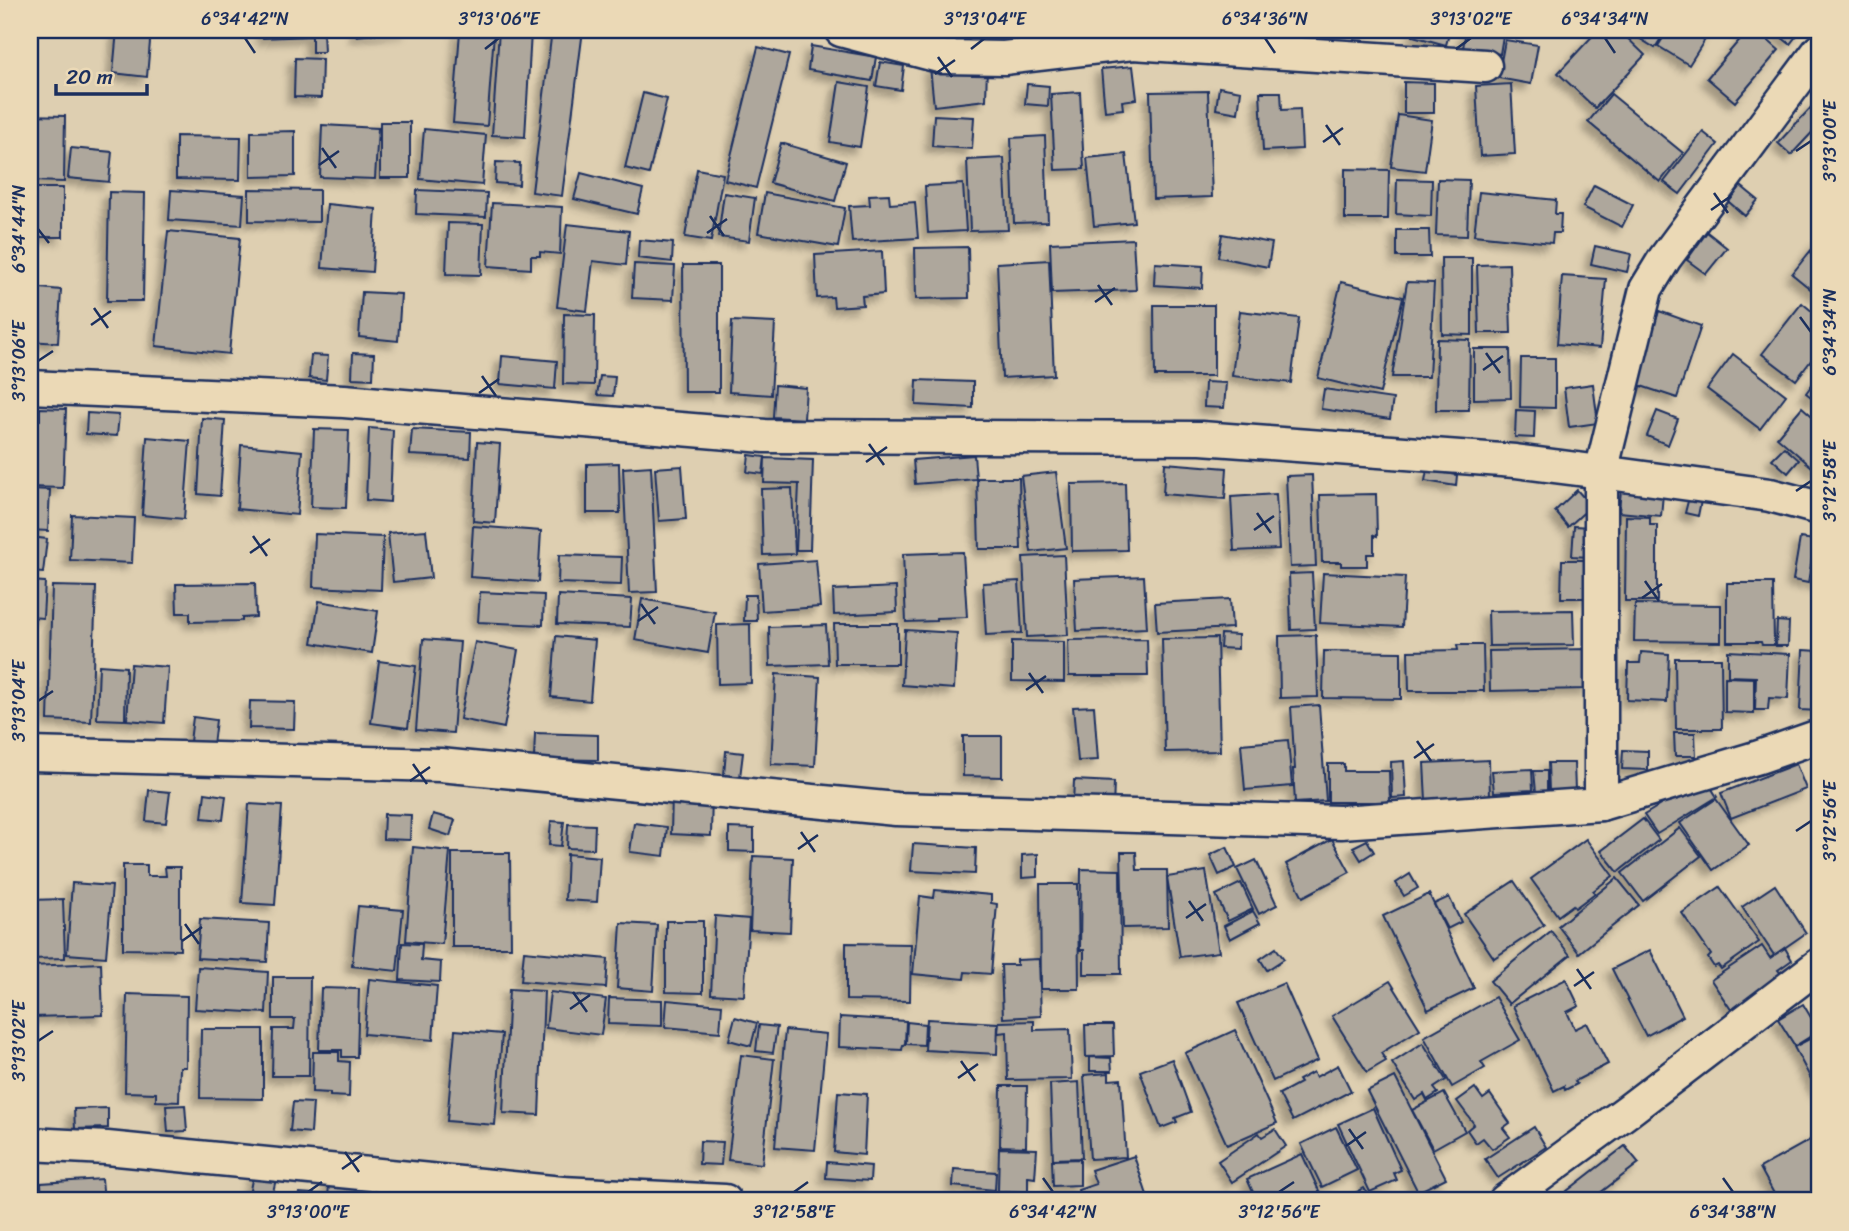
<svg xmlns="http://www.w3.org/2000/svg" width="1849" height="1231" viewBox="0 0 1849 1231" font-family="Sriracha,sans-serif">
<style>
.building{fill:#aea79c;stroke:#1b2f5e;stroke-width:2;filter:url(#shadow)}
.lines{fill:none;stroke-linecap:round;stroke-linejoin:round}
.street-casing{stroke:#1b2f5e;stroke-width:37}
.street{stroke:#ebd9b6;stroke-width:32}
.ticks{fill:none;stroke:#1b2f5e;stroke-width:2.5}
.neatline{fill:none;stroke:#1b2f5e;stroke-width:2.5}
.ticks-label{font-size:18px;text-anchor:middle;fill:#1b2f5e}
</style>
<defs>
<filter id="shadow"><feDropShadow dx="-6" dy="6" stdDeviation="3.5" flood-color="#0004"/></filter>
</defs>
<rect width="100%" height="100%" fill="#decfb1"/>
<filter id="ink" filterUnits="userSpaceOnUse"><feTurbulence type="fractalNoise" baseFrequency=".0143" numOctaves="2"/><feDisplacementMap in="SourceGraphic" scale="14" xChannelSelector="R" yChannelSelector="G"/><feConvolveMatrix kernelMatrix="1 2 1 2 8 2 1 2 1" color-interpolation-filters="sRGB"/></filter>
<g filter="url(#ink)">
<!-- building -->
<g class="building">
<path d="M117 30H151L147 77 113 73Z"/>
<path d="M262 30H323L324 52H312V36L263 38Z"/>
<path d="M356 30H407L408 31 356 36Z"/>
<path d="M499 30 531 32 525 137 492 135Z"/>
<path d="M552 30H583L562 196 532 192Z"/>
<path d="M1415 30H1450L1446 45 1413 36Z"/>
<path d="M1466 30H1504L1500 54 1463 48Z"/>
<path d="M1598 30H1619L1645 55 1595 108 1558 73Z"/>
<path d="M1638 30H1666L1655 48 1634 35Z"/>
<path d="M1668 30H1711L1689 65 1658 46Z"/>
<path d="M1748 30H1756L1779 50 1735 102 1707 78Z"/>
<path d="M1772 30H1801L1790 44Z"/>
<path d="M460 31 494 33 487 126 453 123Z"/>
<path d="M1505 40 1538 45 1531 84 1498 78Z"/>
<path d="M811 46 876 57 872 81 808 70Z"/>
<path d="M758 47 789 55 756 188 725 180Z"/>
<path d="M295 58 322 59 321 98 294 97Z"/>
<path d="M880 62 904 66 901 90 876 86Z"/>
<path d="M1133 66 1137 99 1122 101 1123 109 1105 111 1101 69Z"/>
<path d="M930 67H987L986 100 934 106Z"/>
<path d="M839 82 869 87 860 147 830 142Z"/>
<path d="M1404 82 1434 83V113H1404Z"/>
<path d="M1027 84 1049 86 1048 106 1025 104Z"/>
<path d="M1511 84 1515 154 1480 156 1476 86Z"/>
<path d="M1219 87 1241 91 1238 113 1216 109Z"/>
<path d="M1208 91 1212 197 1153 199 1150 92Z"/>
<path d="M1080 92 1084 169 1055 170 1051 94Z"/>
<path d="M1260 92H1281L1282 110 1300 109 1302 149 1263 151Z"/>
<path d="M643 93 667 99 649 174 625 168Z"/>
<path d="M1611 94 1683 153 1660 182 1588 122Z"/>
<path d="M1816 102 1819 105V125L1791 155 1778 143Z"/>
<path d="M30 115 65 116 64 182 30 181Z"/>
<path d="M934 115 974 117 972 149 932 146Z"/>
<path d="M1398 115 1432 120 1425 171 1391 167Z"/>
<rect x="380" y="122" width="30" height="56"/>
<path d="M322 125 378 128 375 179 320 177Z"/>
<path d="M424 129 486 135 482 185 420 179Z"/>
<path d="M295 131V176L251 177V132Z"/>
<path d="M1703 132 1718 144 1680 194 1664 182Z"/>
<path d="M176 136 241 137 240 180 176 179Z"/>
<path d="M1045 136 1048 222 1014 223 1011 138Z"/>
<path d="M781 143 846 162 835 201 770 183Z"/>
<path d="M71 148 112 152 109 182 68 178Z"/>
<path d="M1126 154 1134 222 1094 226 1087 158Z"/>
<path d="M1004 158 1008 230 970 231 967 160Z"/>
<path d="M496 162 520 163 519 185 495 183Z"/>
<path d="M697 169 723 174 711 241 685 237Z"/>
<path d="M1345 169 1389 170 1388 219H1345Z"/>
<path d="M581 173 643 189 637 214 574 199Z"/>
<path d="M1397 179 1432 180 1431 216 1396 214Z"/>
<path d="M1438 179 1469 180 1467 236 1436 235Z"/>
<path d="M963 184 966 231 928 233 925 186Z"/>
<path d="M1594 185 1633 205 1622 227 1583 207Z"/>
<path d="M1741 186 1758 200 1745 216 1729 202Z"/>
<rect x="30" y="188" width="33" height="49"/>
<path d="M249 189 319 190V222L249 221Z"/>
<path d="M171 190 244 195 242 225 169 220Z"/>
<path d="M417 190 487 193 486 217 416 214Z"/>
<path d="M109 192 145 193 143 301H107Z"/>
<path d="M1479 192 1556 200 1555 214H1561L1560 233H1553L1552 243 1474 235Z"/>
<path d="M724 193 755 198 749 241 718 237Z"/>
<path d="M765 193 845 208 838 247 758 233Z"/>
<path d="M889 194 890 204 915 202 918 238 852 242 849 206 870 205 869 195Z"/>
<path d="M492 203 562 207 560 254 540 252V256H531V269L488 266Z"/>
<path d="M327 204 376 209 372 272 322 268Z"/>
<path d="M448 223 483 224 481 275 446 274Z"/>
<path d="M567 224 629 231 626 265 593 261 587 311 557 307Z"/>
<path d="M1397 230H1429L1430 257H1397Z"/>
<path d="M168 231 240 238 229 354 156 346Z"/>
<path d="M1707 232 1727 248 1706 274 1687 260Z"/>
<path d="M1222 234 1272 243 1268 267 1218 257Z"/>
<path d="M1133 239 1136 290 1052 293 1050 243Z"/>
<path d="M639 240 673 243 672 262 638 258Z"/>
<path d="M1819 240V296L1792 274Z"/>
<path d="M1595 246 1631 254 1627 272 1591 264Z"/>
<path d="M968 247 969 298 916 299 915 248Z"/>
<path d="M882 251 884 294 862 296 863 305 834 307 833 297 817 298 815 255Z"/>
<path d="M1441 258H1472V335L1442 334Z"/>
<path d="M1049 260 1054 375 1002 378 997 263Z"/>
<path d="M1155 263 1203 266 1202 288 1154 285Z"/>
<path d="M634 264 675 266 673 300 632 298Z"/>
<path d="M1509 264 1511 333H1479L1477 265Z"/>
<path d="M683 265H719V392H684Z"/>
<path d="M1562 276 1606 279 1600 348 1557 344Z"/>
<path d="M1341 282 1403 297 1380 393 1318 378Z"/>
<path d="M1407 282 1434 283 1429 377H1392Z"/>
<path d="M30 287 61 290 58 343 30 341Z"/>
<path d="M362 292 401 294 398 341 359 337Z"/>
<path d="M1802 303 1819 317V350L1796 380 1762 354Z"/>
<path d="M1154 305H1214V376H1155Z"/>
<path d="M1240 311 1299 318 1291 383 1232 376Z"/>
<path d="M1659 311 1701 326 1677 398 1635 384Z"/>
<path d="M564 314 595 315 594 385 563 384Z"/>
<path d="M732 321 775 323 771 395 729 392Z"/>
<path d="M1437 339 1470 340 1469 410H1436Z"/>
<path d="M1474 349H1510L1511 398 1474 399Z"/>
<path d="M353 353 374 354 373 379 352 378Z"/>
<path d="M1733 354 1786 395 1760 429 1707 389Z"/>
<path d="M311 355 328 356 326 380 309 378Z"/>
<path d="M502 356 557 361 555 389 500 384Z"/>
<path d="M1521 358H1555V408L1520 407Z"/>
<path d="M1819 375V403L1806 393Z"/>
<path d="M600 376 615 377 613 396 597 395Z"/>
<path d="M917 380 973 382V408L916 405Z"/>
<path d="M1205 382 1226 383 1224 408 1204 407Z"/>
<path d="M1593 384 1598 423 1569 427 1564 388Z"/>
<path d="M775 385 806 388 804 419 773 417Z"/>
<path d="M1324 389 1393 399 1390 419 1321 409Z"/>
<path d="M1802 407 1819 422V473L1777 437Z"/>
<path d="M40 408 66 409 63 488 30 487V420H40Z"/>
<path d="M1516 410 1535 411 1534 438 1515 437Z"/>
<path d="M1657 411 1678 419 1668 445 1647 436Z"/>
<path d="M87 413 119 415 117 436 86 434Z"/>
<path d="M202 418 225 420 220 496 198 494Z"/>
<path d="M369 428 393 430 390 502 366 500Z"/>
<path d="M314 429 349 430 346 508 311 507Z"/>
<path d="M412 429 471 432 470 458 410 455Z"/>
<path d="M147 437 190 441 184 519 142 515Z"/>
<path d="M477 442 500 444 495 523 473 521Z"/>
<path d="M241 445 302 451 297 515 237 509Z"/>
<path d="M1784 447 1799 460 1788 473 1772 459Z"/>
<path d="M749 455 765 457 763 474 747 472Z"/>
<path d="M974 455 976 479 915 484 913 460Z"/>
<path d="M765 458 813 460 810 550H796L799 484 764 483Z"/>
<path d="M619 463 620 513H587V464Z"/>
<path d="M1165 463 1227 468 1225 499 1163 494Z"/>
<path d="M651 466 657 592 629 593 623 468Z"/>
<path d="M682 466 686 519 659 521 655 468Z"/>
<path d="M1427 470 1457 475 1456 486 1425 481Z"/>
<path d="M1056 472 1066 548 1031 552 1021 476Z"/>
<path d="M1312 475 1316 566 1290 567 1286 476Z"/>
<path d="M977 478H1019L1021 549H979Z"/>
<path d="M1125 483 1127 550 1072 551 1071 484Z"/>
<path d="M792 488 795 554 763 555 761 489Z"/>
<path d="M30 489 50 490 48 531 30 530Z"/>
<path d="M1577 490 1591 506 1568 527 1555 511Z"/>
<path d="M1621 490 1663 494 1661 516 1619 512Z"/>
<path d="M1276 494 1279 549 1234 551 1231 497Z"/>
<path d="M1376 494 1377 536 1374 535V554H1367V566H1341V562H1322L1320 495Z"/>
<path d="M1689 497 1701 501 1698 516 1685 513Z"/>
<path d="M72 515 134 518 132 563 70 560Z"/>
<path d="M1626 516 1650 517V525H1657V601H1625Z"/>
<path d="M473 526 541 531 538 582 470 577Z"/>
<path d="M1574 526 1591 527 1589 557 1572 556Z"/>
<path d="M426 530 431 578 393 582 388 533Z"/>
<path d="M315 534 383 537 381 590 313 587Z"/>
<path d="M30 537 47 539 43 573 30 572Z"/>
<path d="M1800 538 1815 540 1808 583 1793 580Z"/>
<path d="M1819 546V585L1812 583Z"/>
<path d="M963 552 967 617 936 618V621L906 622 903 554Z"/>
<path d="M559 555 622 557 621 585 558 583Z"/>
<path d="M1064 555 1068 635 1027 637 1023 557Z"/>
<path d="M816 560 820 607 762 611 759 564Z"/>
<path d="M1562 560H1588L1587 598H1561Z"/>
<path d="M1312 573 1315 629 1291 630 1289 574Z"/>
<path d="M1323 573 1405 577 1402 627 1320 623Z"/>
<path d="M1144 576 1147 628 1077 631 1074 579Z"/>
<path d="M30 581 45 582 43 618 30 617Z"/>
<path d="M1019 581 1022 633 986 635 983 583Z"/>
<path d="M255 583 256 617 242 618V621L190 622V613H177L176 584Z"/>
<path d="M1727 583H1773L1774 645H1762L1761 642H1727Z"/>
<path d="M52 586 96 587 91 722 48 720Z"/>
<path d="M896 587 897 612 834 615 833 590Z"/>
<path d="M480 592 544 595 543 625 478 622Z"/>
<path d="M558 595 632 599 630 627 557 624Z"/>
<path d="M745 595H756L757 621H744Z"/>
<path d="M642 599 715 612 708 653 635 640Z"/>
<path d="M1230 599 1232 628 1157 632 1155 603Z"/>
<path d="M319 601 378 611 372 653 312 643Z"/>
<path d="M1635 604 1721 605V642L1634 641Z"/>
<path d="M1573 610 1574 645 1489 646 1488 611Z"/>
<path d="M1777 621 1789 622 1788 646H1776Z"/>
<path d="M750 624 751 683 718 684 717 625Z"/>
<path d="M834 624H898V664H835Z"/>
<path d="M826 625 828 664 770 666 769 627Z"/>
<path d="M905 630 957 633 954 689 902 685Z"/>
<path d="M1221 634 1238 635V649L1220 648Z"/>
<path d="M1316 635 1318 697 1280 698 1279 636Z"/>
<path d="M556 636 595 640 590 701 551 697Z"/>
<path d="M1217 638 1220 751 1165 752 1162 639Z"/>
<path d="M423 639 460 642 453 733 416 730Z"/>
<path d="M1147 639 1148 676H1069L1068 640Z"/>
<path d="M1012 641 1064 642V682L1012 681Z"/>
<path d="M475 642 518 650 504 728 460 719Z"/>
<path d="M1457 645H1483L1484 691H1409L1408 651 1458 650Z"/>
<path d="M1587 649 1588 689 1490 691 1489 651Z"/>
<path d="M1803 650 1819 651V711L1800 710Z"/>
<path d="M1324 651 1401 652V699L1323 698Z"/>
<path d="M1728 651 1790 654 1788 699 1769 698 1768 710H1755L1756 677 1728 676Z"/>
<path d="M1641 652 1669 654 1667 702 1627 700 1628 663H1640Z"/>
<path d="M1675 658H1721L1722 729H1676Z"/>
<path d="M379 661 416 666 408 728 371 723Z"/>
<path d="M131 664 168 667 164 723 127 720Z"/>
<path d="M99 665 126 667 125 720 97 719Z"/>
<path d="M776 674 820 677 815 766 771 764Z"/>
<path d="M1725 677 1754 678V713L1725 712Z"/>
<path d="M250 701 295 702 294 729 249 728Z"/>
<path d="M1319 705 1326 801 1295 803 1293 769H1295L1291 707Z"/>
<path d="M1094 706 1098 760 1078 761 1073 707Z"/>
<path d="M193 717 216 720 213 745 190 742Z"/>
<path d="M535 733 598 735V760L534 759Z"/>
<path d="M1674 733H1695L1696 756H1675Z"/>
<path d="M963 736H1002V777L963 776Z"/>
<path d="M1288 740 1292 786 1245 790 1241 744Z"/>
<path d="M1623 750 1648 751V770L1622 769Z"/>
<path d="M726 751 743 753 740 777 724 775Z"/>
<path d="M1489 760 1490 797 1426 800 1424 763Z"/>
<path d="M1404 761 1406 797 1392 798 1391 762Z"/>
<path d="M1548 763H1574L1575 790 1549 791Z"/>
<path d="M1328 764H1344V771H1389L1390 802H1328Z"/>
<path d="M1796 764 1806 789 1731 818 1721 793Z"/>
<path d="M1532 769 1533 790 1494 792 1492 771Z"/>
<path d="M1534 771H1547V791L1536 792Z"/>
<path d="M1705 778 1717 797 1657 834 1644 815Z"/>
<path d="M1074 780 1114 782 1113 810 1073 804Z"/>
<path d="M149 790 170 792 166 823 146 821Z"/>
<path d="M205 793 226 796 223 820 202 818Z"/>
<path d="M672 794 712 795 711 836 671 834Z"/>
<path d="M1716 799 1749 845 1713 870 1680 823Z"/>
<path d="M249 804 282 806 275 905 242 903Z"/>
<path d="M384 814 411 815 410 840 383 839Z"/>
<path d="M433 814 455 820 450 836 429 829Z"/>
<path d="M1643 819 1659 840 1618 872 1601 851Z"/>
<path d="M551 821 564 822 561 846 549 845Z"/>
<path d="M634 823 667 827 664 856 630 852Z"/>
<path d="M568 824 595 825 594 849 567 848Z"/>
<path d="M729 828 754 829V852L729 851Z"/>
<path d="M1680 828 1701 856 1643 901 1622 873Z"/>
<path d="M1332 839 1350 872 1303 897 1286 864Z"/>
<path d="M1586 839 1613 876 1593 891 1595 893 1575 908 1573 905 1558 916 1531 879Z"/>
<path d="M1367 840 1374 852 1361 860 1353 847Z"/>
<path d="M913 844 976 848 975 874 911 871Z"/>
<path d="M413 847 450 851 442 944 406 941Z"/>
<path d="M1227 847 1236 867 1219 875 1210 855Z"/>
<path d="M1121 852H1136L1137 870H1167L1168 927 1123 928Z"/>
<path d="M452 853H510L511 947H452Z"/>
<path d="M567 854 600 857 597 902 565 900Z"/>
<path d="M1038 854V877L1022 878V855Z"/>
<path d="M753 856 793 858 790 932 750 930Z"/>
<path d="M1256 860 1277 905 1259 914 1237 869Z"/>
<path d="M123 865H147V876H166L165 867H180V950L123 949Z"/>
<path d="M1081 869 1120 870 1121 974H1084V950H1080Z"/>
<path d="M1206 871 1219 952 1180 957 1167 877Z"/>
<path d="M1410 874 1418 888 1404 896 1396 883Z"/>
<path d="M1617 878 1639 905 1579 953 1558 926Z"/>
<path d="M1514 881 1544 925 1494 958 1464 914Z"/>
<path d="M72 883 112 886 106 957 67 954Z"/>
<path d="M1241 883 1253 909 1228 921 1216 895Z"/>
<path d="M1040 884H1078L1079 989H1041Z"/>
<path d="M1775 885 1806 933 1774 955 1742 907Z"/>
<path d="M1720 887 1759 942 1721 969 1718 965 1714 967 1708 958 1711 955 1682 913Z"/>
<path d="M935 890 991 895V903L997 904 991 974 965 972 964 979 913 974 920 896 934 898Z"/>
<path d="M1429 894 1474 988 1428 1010 1383 916Z"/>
<path d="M1449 897 1461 922 1447 929 1434 904Z"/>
<path d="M63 899 65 958 30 959V900Z"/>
<path d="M358 906 403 910 397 971 352 966Z"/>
<path d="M1253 911 1260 923 1230 939 1224 926Z"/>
<path d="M715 916 749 919 744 996 711 994Z"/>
<path d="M200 919 269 923 267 962 197 958Z"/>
<path d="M666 921H703V993L666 992Z"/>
<path d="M621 923 657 925 653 991 617 988Z"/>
<path d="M1551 931 1570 955 1509 1004 1490 981Z"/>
<path d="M402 943 422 944 421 960 441 962 440 982 400 980Z"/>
<path d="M846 943 911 944 910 1001 846 1000Z"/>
<path d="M1762 946 1770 958 1785 948 1792 960 1778 970 1783 976 1732 1011 1711 980Z"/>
<path d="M1276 948 1284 959 1267 970 1260 959Z"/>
<path d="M1650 950 1683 1016 1646 1036 1612 969Z"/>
<path d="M524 951 608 959 606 988 521 981Z"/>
<path d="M1039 959 1041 1016 1003 1018 1001 965H1017V960Z"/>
<path d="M101 963 103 1015 32 1017 30 966Z"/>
<path d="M198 967 268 972 266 1013 195 1009Z"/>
<path d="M273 977H310L309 1076H272L273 1029H294L295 1019H273Z"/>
<path d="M369 979 437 986 433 1040 364 1034Z"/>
<path d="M1566 979 1579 1006 1567 1012 1575 1029 1587 1023 1608 1064 1575 1081 1577 1084 1565 1090 1564 1086 1554 1091 1513 1006Z"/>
<path d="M1390 981 1420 1029 1381 1053 1386 1061 1367 1072 1332 1016Z"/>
<path d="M1284 983 1318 1060 1273 1081 1238 1003Z"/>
<path d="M321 988 359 989 357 1057H342V1050H319Z"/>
<path d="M509 989 544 991 539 1115 503 1113Z"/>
<path d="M550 992 606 999 601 1035 546 1028Z"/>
<path d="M127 994 187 996 186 1067H180L179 1102 156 1101V1093L125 1092Z"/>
<path d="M1495 997 1520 1040 1481 1062 1485 1068 1452 1087 1424 1037Z"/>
<path d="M609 998 662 1000V1026L608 1024Z"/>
<path d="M667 1000 722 1005 720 1032 665 1027Z"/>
<path d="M1803 1004 1819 1031 1795 1046 1778 1019Z"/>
<path d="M735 1017 757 1023 751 1046 729 1040Z"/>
<path d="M840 1017 906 1021 905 1044 903 1045 902 1050 839 1047Z"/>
<path d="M927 1019 998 1023 997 1054 925 1050Z"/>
<path d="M1034 1021V1030L1070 1029 1072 1079 1008 1080 1007 1032 998 1033 999 1022Z"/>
<path d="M907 1022 925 1024 924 1045 906 1044Z"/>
<path d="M759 1025 777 1027 773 1053 756 1051Z"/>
<path d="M1085 1025H1113L1114 1056 1086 1057Z"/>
<path d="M201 1029H263V1099L200 1098Z"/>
<path d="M455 1030 502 1034 495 1125 447 1121Z"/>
<path d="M785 1030 826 1034 815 1150 775 1147Z"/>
<path d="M1235 1030 1277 1123 1227 1145 1185 1053Z"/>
<path d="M1819 1034V1094L1794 1047Z"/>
<path d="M1423 1043 1446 1080 1434 1088 1438 1093 1427 1100 1424 1094 1415 1100 1392 1063Z"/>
<path d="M313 1052H339V1061L350 1062 349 1097 330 1096V1093L312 1092Z"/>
<path d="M741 1055 774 1059 762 1164 728 1160Z"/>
<path d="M1090 1057 1111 1058 1112 1071H1090Z"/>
<path d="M1172 1059 1191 1112 1175 1118 1177 1122 1161 1128 1140 1071Z"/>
<path d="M1338 1065 1351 1091 1293 1121 1279 1094 1300 1083 1298 1080 1313 1072 1316 1077Z"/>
<path d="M1109 1073V1080L1121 1079 1126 1157 1090 1159 1084 1075Z"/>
<path d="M1395 1077 1446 1178 1418 1192 1367 1091Z"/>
<path d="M1079 1082 1082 1158 1053 1159 1050 1084Z"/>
<path d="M1001 1086H1027L1026 1147 1000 1146Z"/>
<path d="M1475 1088 1483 1099 1490 1094 1510 1123 1503 1128 1510 1137 1492 1149 1483 1138 1476 1143 1467 1130 1474 1124 1457 1101Z"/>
<path d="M838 1092 867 1094 864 1155 834 1152Z"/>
<path d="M1444 1093 1465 1131 1433 1149 1412 1110Z"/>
<path d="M293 1102 313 1103 311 1133 290 1131Z"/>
<path d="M185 1105 187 1131 168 1132 166 1106Z"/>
<path d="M108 1108V1128L75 1129 74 1109Z"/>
<path d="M1373 1108 1401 1170 1394 1173 1397 1180 1370 1192 1338 1124Z"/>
<path d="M1336 1127 1357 1170 1322 1187 1301 1144Z"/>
<path d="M1534 1127 1546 1147 1498 1178 1485 1159Z"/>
<path d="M1275 1129 1286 1146 1232 1182 1218 1161 1259 1133 1262 1137Z"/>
<path d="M1819 1135V1192L1802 1201H1778L1760 1168Z"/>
<path d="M700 1141 723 1142 721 1165 699 1164Z"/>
<path d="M1625 1146 1639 1163 1600 1193 1605 1200 1603 1201H1574L1567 1191Z"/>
<path d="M999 1148 1037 1149 1035 1178 1028 1177V1192L998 1191Z"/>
<path d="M1302 1154 1320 1193 1301 1201H1257L1247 1179Z"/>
<path d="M1134 1156 1148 1198 1136 1201H1081L1078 1190 1096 1184 1091 1170Z"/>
<path d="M1080 1159V1185L1053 1186 1052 1160Z"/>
<path d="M827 1162 871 1166 870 1181 826 1178Z"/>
<path d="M954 1169 996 1172 995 1190 953 1186Z"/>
<path d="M253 1174 276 1179 271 1201H248Z"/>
<path d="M102 1179 104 1201H42L41 1183Z"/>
<path d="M329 1181 388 1182 387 1201H328Z"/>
<path d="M1364 1188 1372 1201H1341Z"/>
<path d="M299 1193 327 1195V1201H298Z"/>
<path d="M195 1194 240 1197V1201H195Z"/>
</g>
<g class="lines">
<!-- street casing -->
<g class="street-casing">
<g id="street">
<path d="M841 30 943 57 1004 58 1133 43 1138 30"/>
<path d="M1133 43 1485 66"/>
<path d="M1819 51 1665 258 1646 289 1601 472 1770 495 1819 508"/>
<path d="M30 387 344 401 765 436 1201 438 1515 461 1601 472V804"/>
<path d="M30 754 440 765 896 809 1341 822 1601 804 1759 757 1819 736"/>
<path d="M30 1144 107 1148 562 1193V1201"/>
<path d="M562 1193 725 1201"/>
<path d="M1505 1201 1629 1110 1819 965"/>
</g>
</g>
<!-- street -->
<use href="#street" class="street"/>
</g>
</g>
<!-- ticks -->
<path class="ticks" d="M245 38 255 53M1265 38 1275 53M1605 38 1615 53M485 49 499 38M971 49 985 38M1456 49 1471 38M938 57 952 77M935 74 955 60M1326 125 1340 145M1323 142 1343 128M322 148 336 168M1796 151 1811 141M319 165 339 151M1714 193 1728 213M1711 210 1731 196M710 216 724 236M38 229 49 243M707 233 727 219M1098 285 1112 305M1095 302 1115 288M94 308 108 328M1800 317 1811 332M91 325 111 311M1486 353 1500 373M38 361 53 351M1483 370 1503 356M482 376 496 396M479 393 499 379M869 444 884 465M866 462 887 447M1796 491 1811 481M1257 513 1271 533M1254 530 1274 516M253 536 267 556M250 553 270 539M1645 581 1659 601M1642 598 1662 584M641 604 655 624M638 621 658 607M1029 673 1043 693M1026 690 1046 676M38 701 53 691M1417 741 1431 761M1414 758 1434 744M413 764 427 784M410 781 430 767M1796 831 1811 821M801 832 815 852M798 849 818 835M1189 901 1203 921M1186 918 1206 904M185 924 199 944M182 941 202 927M1577 969 1591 989M1574 986 1594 972M573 992 587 1012M570 1009 590 995M38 1041 53 1031M961 1061 975 1081M958 1078 978 1064M1349 1129 1363 1149M1346 1146 1366 1132M345 1152 359 1172M342 1169 362 1155M1043 1178 1053 1192M1723 1178 1733 1192M308 1192 322 1182M794 1192 808 1182M1279 1192 1294 1182"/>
<!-- margin -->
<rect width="1849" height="1231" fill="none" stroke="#ebd9b6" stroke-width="77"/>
<!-- scale -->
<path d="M56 84v10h91v-10" fill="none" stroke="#1b2f5e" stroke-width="3.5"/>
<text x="66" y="84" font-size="21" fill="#1b2f5e" stroke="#ebd9b6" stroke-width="5" paint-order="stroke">20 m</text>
<rect x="38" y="38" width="1773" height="1154" class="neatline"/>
<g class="ticks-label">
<text x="245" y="25">6°34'42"N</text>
<text x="499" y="25">3°13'06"E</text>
<text x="985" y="25">3°13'04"E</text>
<text x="1265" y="25">6°34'36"N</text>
<text x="1471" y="25">3°13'02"E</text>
<text x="1605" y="25">6°34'34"N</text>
<text transform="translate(1830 141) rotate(-90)" y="6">3°13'00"E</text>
<text transform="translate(19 229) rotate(-90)" y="6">6°34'44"N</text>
<text transform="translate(1830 332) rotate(-90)" y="6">6°34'34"N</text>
<text transform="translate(19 361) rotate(-90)" y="6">3°13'06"E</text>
<text transform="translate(1830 481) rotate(-90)" y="6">3°12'58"E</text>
<text transform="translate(19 701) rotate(-90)" y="6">3°13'04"E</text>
<text transform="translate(1830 821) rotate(-90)" y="6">3°12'56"E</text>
<text transform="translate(19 1041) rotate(-90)" y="6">3°13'02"E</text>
<text x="308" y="1218">3°13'00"E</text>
<text x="794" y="1218">3°12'58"E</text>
<text x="1053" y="1218">6°34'42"N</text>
<text x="1279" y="1218">3°12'56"E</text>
<text x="1733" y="1218">6°34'38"N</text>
</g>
</svg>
